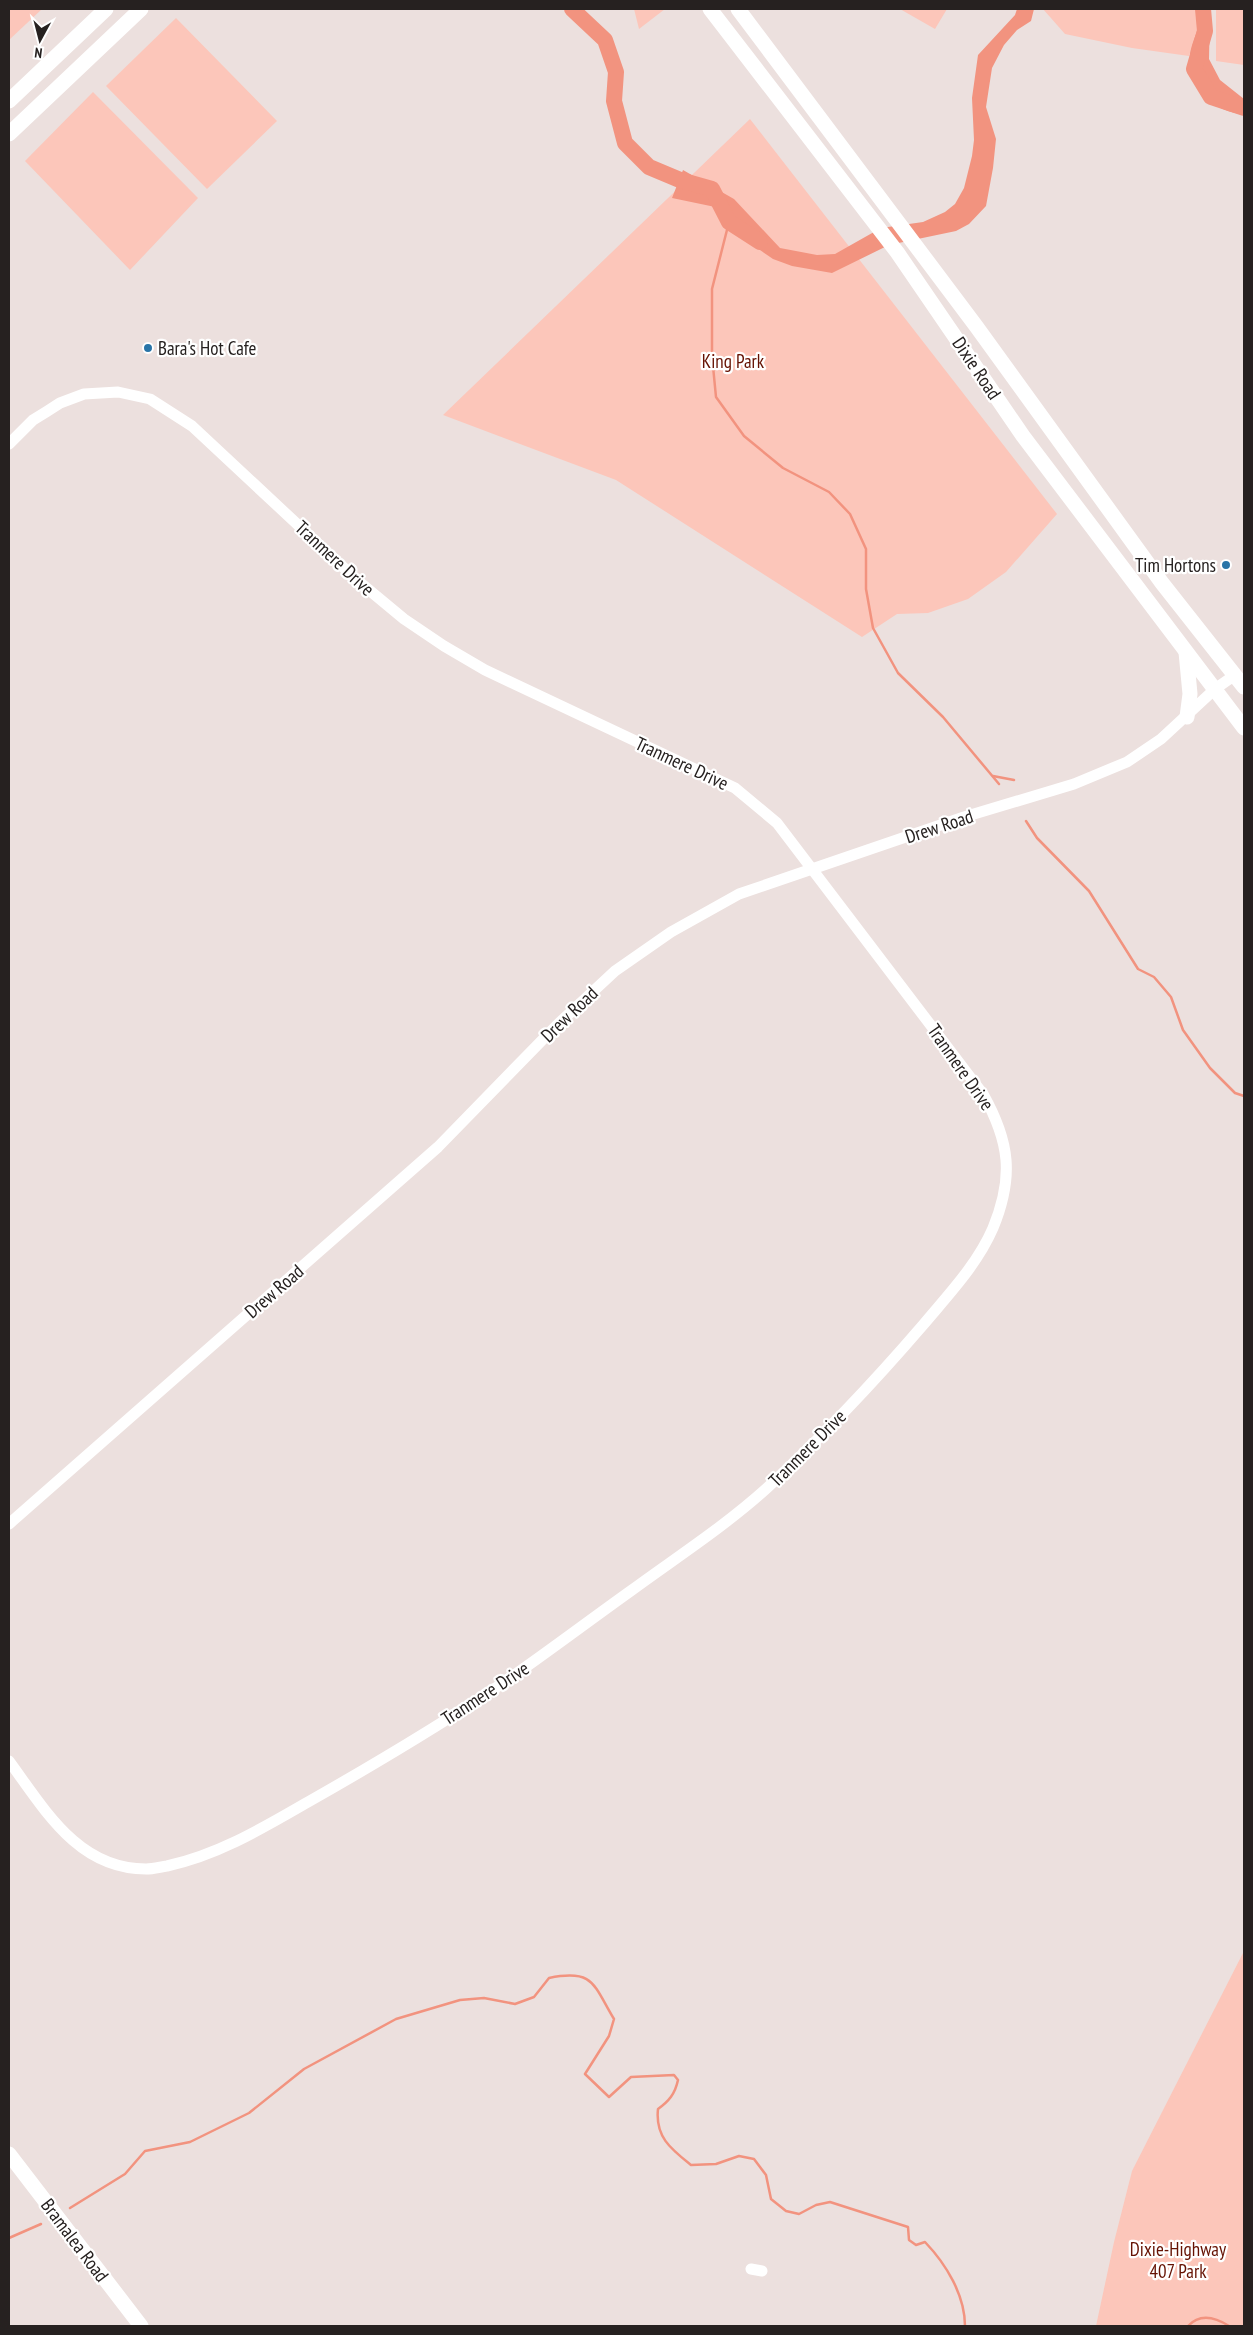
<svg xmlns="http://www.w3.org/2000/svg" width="1253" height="2335" viewBox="0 0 1253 2335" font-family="'PT Sans Narrow',sans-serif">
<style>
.green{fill:#fcc6ba}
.water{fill:#f2937f}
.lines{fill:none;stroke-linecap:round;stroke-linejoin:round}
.stream{stroke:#f2937f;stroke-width:2.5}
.river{stroke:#f2937f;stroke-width:16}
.minor{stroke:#fff;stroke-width:11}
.major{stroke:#fff;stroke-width:15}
.poi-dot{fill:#2974a7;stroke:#fff;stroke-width:2}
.labels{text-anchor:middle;stroke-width:4.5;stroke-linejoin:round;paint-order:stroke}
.poi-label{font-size:19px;fill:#262120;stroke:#fff;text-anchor:start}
.park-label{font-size:19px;fill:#661203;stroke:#fff}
.street-label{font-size:19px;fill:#262120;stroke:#fff}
</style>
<rect width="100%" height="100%" fill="#ece0de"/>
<!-- green -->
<g class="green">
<path d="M9 9H42L9 40Z"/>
<path d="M634 9H665L639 29Z"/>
<path d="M900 9H947L935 29Z"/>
<path d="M1043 9H1197L1200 25 1189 56 1132 48 1065 34Z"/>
<path d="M1216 9H1244V65L1216 61Z"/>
<path d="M176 18 277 121 207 189 106 86Z"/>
<path d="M93 92 198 198 130 270 25 161Z"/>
<path d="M750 119 1057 514 1006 572 968 599 928 613 897 614 862 637 616 480 443 415Z"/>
<path d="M1244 1951V2326H1096L1114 2242 1132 2171Z"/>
</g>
<!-- water -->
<g class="water">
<path d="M1017 9H1034L1031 21 1017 30 1004 45 992 68 986 107 996 139 993 168 986 206 969 224 956 231 889 245 832 273 792 266 773 259 757 248 736 223 720 208 672 198 683 170 734 199 780 248 817 255 835 254 881 228 923 222 945 212 955 204 964 188 972 156 974 140 972 98 978 55 1015 15Z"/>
<path d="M1197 9H1210L1209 59 1220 80 1244 99V115C1212 109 1208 101 1196 72 1194 67 1189 59 1190 54 1194 33 1201 33 1197 9Z"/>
</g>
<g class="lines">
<!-- stream -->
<g class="stream">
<path d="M729 222 712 289V356L716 397 744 436 783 468 829 492 850 514 866 549V589L873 628 898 673 943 717 999 784"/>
<path d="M993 776 1014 780"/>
<path d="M1026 821 1037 838 1089 891 1138 969 1154 977 1171 997 1183 1030 1210 1068 1235 1093 1244 1096"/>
<path d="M70 2208 125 2174 145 2151 190 2142 249 2113 304 2069 396 2019 460 2000 484 1998 515 2004 534 1997 549 1978C594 1969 593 1984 614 2019L609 2036 585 2074 609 2097 631 2077 674 2075 678 2080C675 2094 669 2101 658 2109 655 2137 671 2149 691 2165L716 2164 739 2156 754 2159 766 2175 771 2199 786 2211 799 2214 816 2205 830 2202 908 2227 909 2240 916 2245 925 2242C946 2264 965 2295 965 2326"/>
<path d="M9 2238 41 2224"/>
<path d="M1188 2326C1200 2313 1215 2317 1229 2326"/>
</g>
<!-- river -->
<g class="river">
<path d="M572 9 605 40 616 72 614 101 625 143 649 167 680 180 712 189 729 222 760 242"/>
<path d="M1203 9 1205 31 1194 69 1211 97 1244 108"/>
</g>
<!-- minor -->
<g class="minor">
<path d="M9 444 33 420 46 412 60 403 84 394 118 392 150 399 192 426 357 580 404 619 444 646 485 670 735 788 777 823 983 1094C1010 1142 1014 1177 993 1228 977 1265 948 1295 923 1325 874 1382 822 1437 767 1488 725 1526 677 1557 632 1590 590 1620 549 1651 506 1681 442 1724 375 1764 308 1802 263 1828 218 1855 167 1866 160 1867 153 1869 146 1869 78 1869 45 1810 9 1761"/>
<path d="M9 1524 438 1147 557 1025 615 971 671 932 739 894 964 817 1074 784 1127 762 1161 739 1215 689 1235 675"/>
<path d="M751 2269 762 2271"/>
</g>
<!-- major -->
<g class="major">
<path d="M710 9 897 252 1023 436 1244 728"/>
<path d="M738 9 976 326 1162 583 1244 687"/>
<path d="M9 101 106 9"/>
<path d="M9 134 141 9"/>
<path d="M1186 652 1190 694 1187 717"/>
<path d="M9 2154 141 2326"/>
</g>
</g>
<!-- markers -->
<g class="poi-dot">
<circle cx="148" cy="348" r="5"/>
<circle cx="1226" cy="565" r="5"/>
</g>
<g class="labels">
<!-- poi labels -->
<g class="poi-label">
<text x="158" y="355">Bara's Hot Cafe</text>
<text x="1216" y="572" text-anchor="end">Tim Hortons</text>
</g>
<!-- park labels -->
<g class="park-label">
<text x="733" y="368">King Park</text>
<text x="1178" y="2256">Dixie-Highway<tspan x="1178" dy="22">407 Park</tspan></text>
</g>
<!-- street labels -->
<g class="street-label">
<text transform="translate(977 368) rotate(56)" y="7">Dixie Road</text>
<text transform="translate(335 558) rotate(43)" y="7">Tranmere Drive</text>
<text transform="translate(682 763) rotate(25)" y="7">Tranmere Drive</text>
<text transform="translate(939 826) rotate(-18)" y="7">Drew Road</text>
<text transform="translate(569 1014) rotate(-44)" y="7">Drew Road</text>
<text transform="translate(961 1067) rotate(55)" y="7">Tranmere Drive</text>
<text transform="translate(274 1291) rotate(-41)" y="7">Drew Road</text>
<text transform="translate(807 1448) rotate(-45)" y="7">Tranmere Drive</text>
<text transform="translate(485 1693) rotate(-33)" y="7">Tranmere Drive</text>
<text transform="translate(75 2240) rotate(53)" y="7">Bramalea Road</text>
</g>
</g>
<!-- border -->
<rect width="1253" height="2335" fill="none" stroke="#262120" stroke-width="20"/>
<!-- north arrow -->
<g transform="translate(40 40) rotate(187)" stroke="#ffffff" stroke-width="4" paint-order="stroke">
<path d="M0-4L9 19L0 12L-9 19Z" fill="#262120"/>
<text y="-8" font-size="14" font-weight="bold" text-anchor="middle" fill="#262120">N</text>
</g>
</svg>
